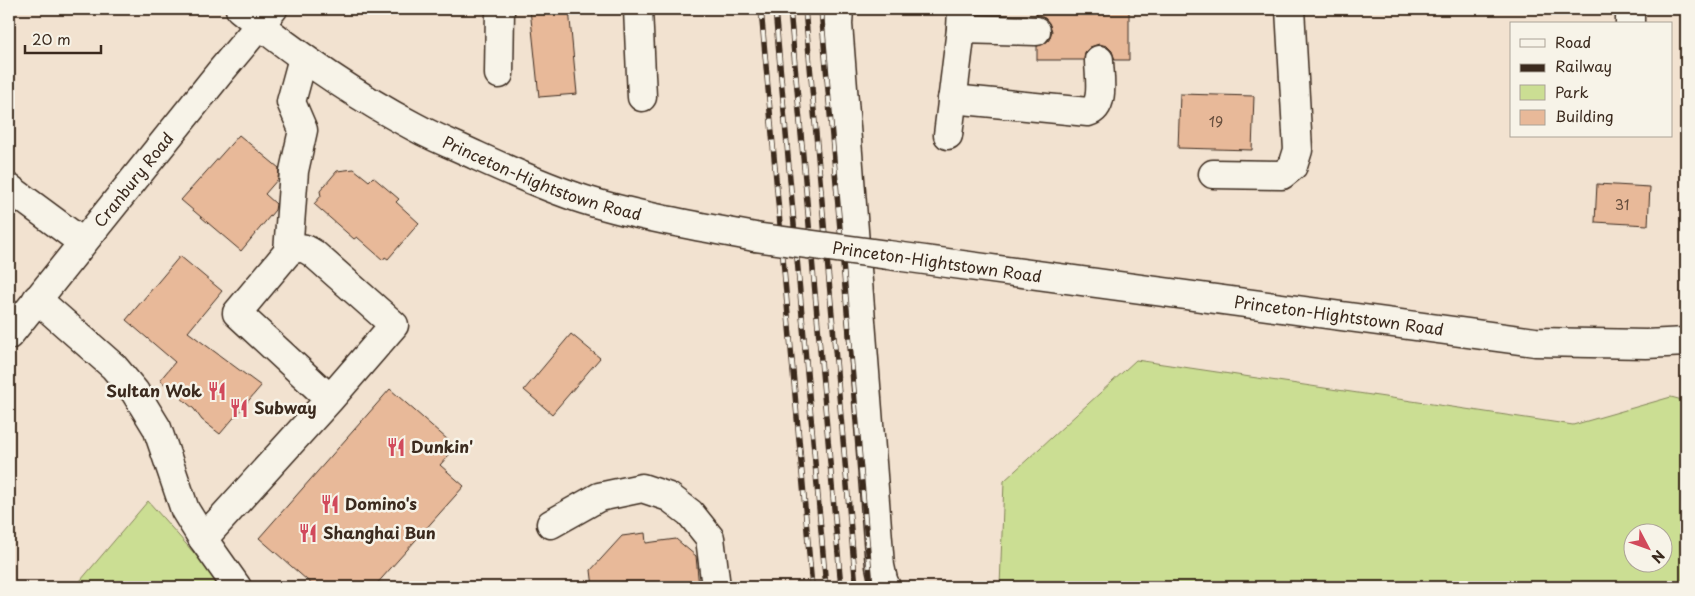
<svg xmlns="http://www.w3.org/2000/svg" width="1695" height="596" viewBox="0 0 1695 596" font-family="'Playpen Sans',sans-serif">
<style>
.green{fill:#cbde93;stroke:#838458;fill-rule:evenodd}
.building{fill:#e8b999;stroke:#3b2a1e}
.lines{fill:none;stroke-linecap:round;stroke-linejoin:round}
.minor-casing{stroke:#3b2a1e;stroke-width:31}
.major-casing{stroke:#3b2a1e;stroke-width:31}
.minor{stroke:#f7f3e8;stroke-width:28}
.major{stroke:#f7f3e8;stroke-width:28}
.rail-casing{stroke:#3b2a1e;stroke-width:5.5}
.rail{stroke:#f7f3e8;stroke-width:4;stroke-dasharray:11;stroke-linecap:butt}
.major-bridge-casing{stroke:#3b2a1e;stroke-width:31;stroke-linecap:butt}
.major-bridge{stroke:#f7f3e8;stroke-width:28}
.labels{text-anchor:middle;stroke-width:5;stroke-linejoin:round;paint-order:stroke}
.number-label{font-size:14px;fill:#664e3d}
.street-label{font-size:16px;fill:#3b2a1e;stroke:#f7f3e8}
.poi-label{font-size:16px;font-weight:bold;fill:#3b2a1e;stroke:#f7f3e8;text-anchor:start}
</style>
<rect width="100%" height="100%" fill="#f2e2d0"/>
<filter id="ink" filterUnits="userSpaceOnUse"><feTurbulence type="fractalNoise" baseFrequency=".02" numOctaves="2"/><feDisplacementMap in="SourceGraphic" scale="10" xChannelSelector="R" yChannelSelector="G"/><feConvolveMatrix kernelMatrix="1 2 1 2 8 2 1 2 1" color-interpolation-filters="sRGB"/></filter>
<g filter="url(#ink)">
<!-- green -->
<g class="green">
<path d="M1136 360 1573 425 1671 397 1686 401V587H1000L1004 481ZM1632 534H1662V564H1632Z"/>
<path d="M148 501 224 587H75Z"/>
</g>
<!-- building -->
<g class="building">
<path d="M530 9H569L577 94 539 97Z"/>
<path d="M1036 9H1129V60H1115L1112 51 1107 46 1099 44 1090 47 1085 52 1084 60H1037V46L1044 44 1049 40 1052 31 1049 23 1045 18 1036 15Z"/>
<path d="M1180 94 1254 96 1252 150 1178 148Z"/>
<path d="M239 135 279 168 278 179 265 194 276 204 275 210 241 251 181 200Z"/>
<path d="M354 169 369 181 373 177 399 199 396 202 419 223 388 259 385 257 383 260 357 237 354 239 314 204 321 196 320 191 337 171Z"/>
<path d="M1597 184 1650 187 1648 225 1595 222Z"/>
<path d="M180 256 222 291 188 332 261 386 220 434 202 420 194 409 160 380 175 362 126 320Z"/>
<path d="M571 334 600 358 552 414 524 390Z"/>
<path d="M390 389 456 447 440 465 464 486 374 587H315L259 538Z"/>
<path d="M645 533 646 543 676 539 696 556 699 587H593L591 570 622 536Z"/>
</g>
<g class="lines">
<!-- minor casing -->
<g class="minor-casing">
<g id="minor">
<path d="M638 9 642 97"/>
<path d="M839 9 838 24 880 566 883 580 886 587"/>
<path d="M1630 9V24"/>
<path d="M961 29 1036 31"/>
<path d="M499 74 500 9"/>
<path d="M952 99 1088 112C1106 107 1099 75 1099 60"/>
<path d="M948 135 961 29 962 9"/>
<path d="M1213 174 1282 175 1293 166 1298 150 1290 9"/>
<path d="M9 188 82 242"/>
<path d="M288 252 294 171 303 130 291 102 303 58"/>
<path d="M37 299 114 367 135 392 157 428 185 510 203 539 237 587"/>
<path id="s1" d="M9 335 221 71 273 9"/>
<path d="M551 524 599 497 642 488 669 497 690 513 710 538 716 587"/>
<path d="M203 539 330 399 237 313 288 252C299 246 304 247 314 254L394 325 330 399"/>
</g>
</g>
<!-- major casing -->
<g class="major-casing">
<g id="major">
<path id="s2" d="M240 9C295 54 352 94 415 127 435 138 456 146 477 156 512 172 548 188 585 200 640 217 698 226 755 237"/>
<path id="s3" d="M888 255 1535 342 1646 344 1686 342"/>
</g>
</g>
<!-- minor -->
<use href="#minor" class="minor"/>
<!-- major -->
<use href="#major" class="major"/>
<!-- rail casing -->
<g class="rail-casing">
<g id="rail">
<path d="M761 9 812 587"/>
<path d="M775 9 826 587"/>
<path d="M790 9 841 587"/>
<path d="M805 9 856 587"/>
<path d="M821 9 871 587"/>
</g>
</g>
<!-- rail -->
<use href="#rail" class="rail"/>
<!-- major-bridge casing -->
<g class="major-bridge-casing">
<path id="major-bridge" d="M755 237 888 255"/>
</g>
<!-- major-bridge -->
<use href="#major-bridge" class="major-bridge"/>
</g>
</g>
<!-- icons -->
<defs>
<g id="restaurant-bare" transform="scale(1.5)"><path d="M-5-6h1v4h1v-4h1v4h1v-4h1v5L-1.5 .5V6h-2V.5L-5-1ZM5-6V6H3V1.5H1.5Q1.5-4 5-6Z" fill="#d1495b" stroke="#f7f3e8" stroke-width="2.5" paint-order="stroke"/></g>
</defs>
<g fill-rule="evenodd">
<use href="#restaurant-bare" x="217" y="391"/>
<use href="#restaurant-bare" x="239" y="408"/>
<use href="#restaurant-bare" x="396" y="447"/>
<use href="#restaurant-bare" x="330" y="504"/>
<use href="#restaurant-bare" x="308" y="533"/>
</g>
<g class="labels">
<!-- number labels -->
<g class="number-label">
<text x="1216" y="127">19</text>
<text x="1622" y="210">31</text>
</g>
<!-- street labels -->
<g class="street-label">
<text dy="6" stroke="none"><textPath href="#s2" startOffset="349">Princeton-Hightstown Road</textPath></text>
<text dy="6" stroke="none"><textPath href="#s1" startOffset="199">Cranbury Road</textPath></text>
<text transform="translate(937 262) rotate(8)" y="6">Princeton-Hightstown Road</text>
<text dy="6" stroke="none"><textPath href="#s3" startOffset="455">Princeton-Hightstown Road</textPath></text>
</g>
<!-- poi labels -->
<g class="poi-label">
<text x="202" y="397" text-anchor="end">Sultan Wok</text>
<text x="254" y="414">Subway</text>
<text x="411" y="453">Dunkin'</text>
<text x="345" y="510">Domino's</text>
<text x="323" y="539">Shanghai Bun</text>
</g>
</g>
<!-- margin -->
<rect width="1695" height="596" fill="none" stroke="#f7f3e8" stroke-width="30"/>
<rect x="15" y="15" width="1665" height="566" fill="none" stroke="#3b2a1e" stroke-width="2" filter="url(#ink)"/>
<!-- legend -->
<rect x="1510" y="22" width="162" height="115" fill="#f7f3e8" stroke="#aca397"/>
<rect x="1520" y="39" width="25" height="8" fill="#f7f3e8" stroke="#aca397"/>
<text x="1555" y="48" font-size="15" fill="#3b2a1e">Road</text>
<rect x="1520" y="64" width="25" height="8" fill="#3b2a1e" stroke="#aca397"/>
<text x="1555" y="72" font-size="15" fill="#3b2a1e">Railway</text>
<rect x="1520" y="85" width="25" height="15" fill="#cbde93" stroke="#aca397"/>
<text x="1555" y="98" font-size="15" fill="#3b2a1e">Park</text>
<rect x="1520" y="110" width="25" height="15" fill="#e8b999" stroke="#aca397"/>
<text x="1555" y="122" font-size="15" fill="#3b2a1e">Building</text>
<!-- north arrow -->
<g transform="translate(1648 548) rotate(131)"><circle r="24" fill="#f7f3e8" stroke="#aca397"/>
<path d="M0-4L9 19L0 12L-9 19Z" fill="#d1495b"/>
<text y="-8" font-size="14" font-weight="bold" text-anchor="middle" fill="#3b2a1e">N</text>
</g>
<!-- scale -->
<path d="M25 45v8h76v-8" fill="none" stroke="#3b2a1e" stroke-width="2.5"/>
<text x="32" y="45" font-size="15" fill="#3b2a1e" stroke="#f7f3e8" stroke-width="4" paint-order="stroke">20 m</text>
</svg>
